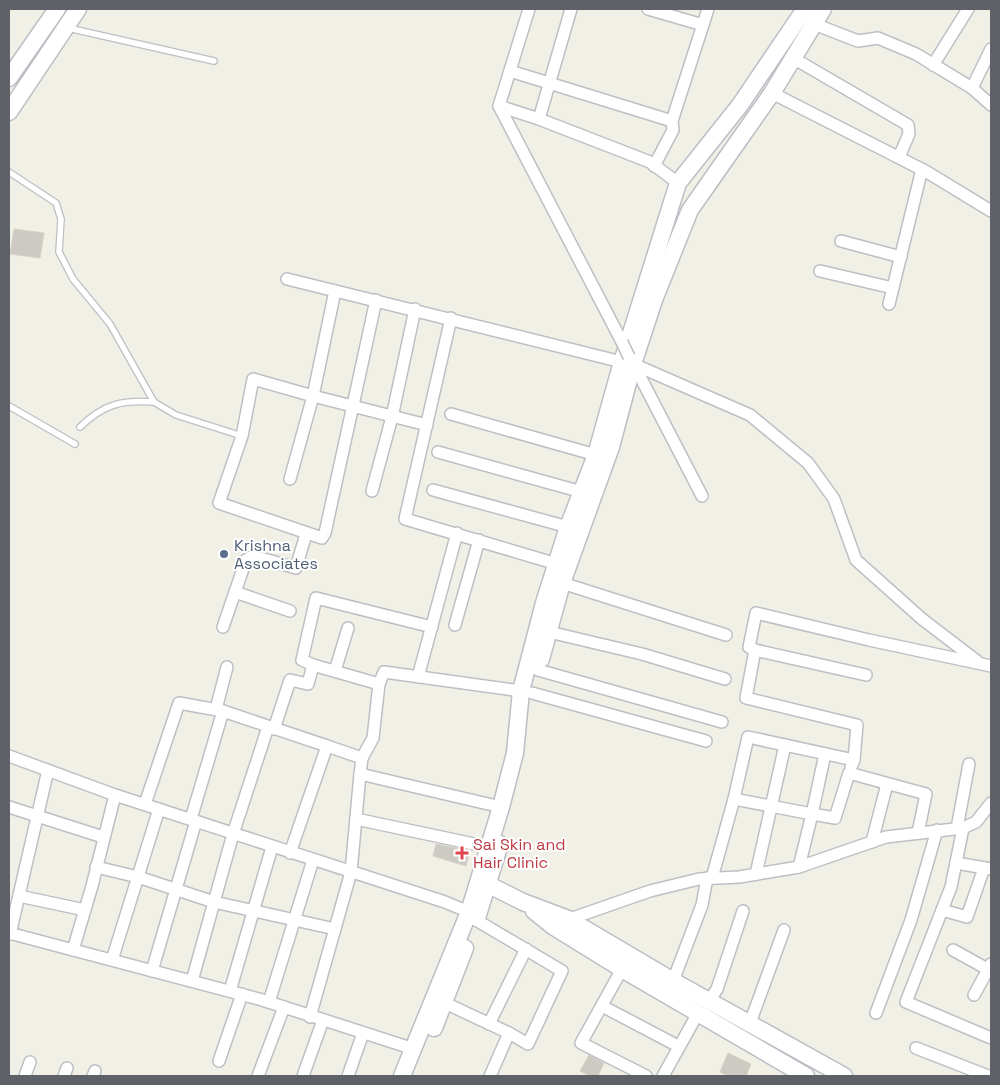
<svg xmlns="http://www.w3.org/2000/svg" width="1000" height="1085" viewBox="0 0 1000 1085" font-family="'Space Grotesk',sans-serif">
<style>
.building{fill:#cccac3;stroke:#d6d2c4}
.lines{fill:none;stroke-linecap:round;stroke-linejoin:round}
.lane-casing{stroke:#bebfc5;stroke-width:8}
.street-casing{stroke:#bebfc5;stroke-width:14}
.secondary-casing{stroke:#bcbec5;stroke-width:19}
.lane{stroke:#fff;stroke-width:5.5}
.street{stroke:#fff;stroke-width:11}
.secondary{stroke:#fff;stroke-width:16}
.street-bridge-casing{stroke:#bebfc5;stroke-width:14;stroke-linecap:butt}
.street-bridge{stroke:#fff;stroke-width:11}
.service-dot{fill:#5c6f8a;stroke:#fff;stroke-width:2}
.health-dot{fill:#e0444e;stroke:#fff;stroke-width:2}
.labels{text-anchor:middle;stroke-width:4;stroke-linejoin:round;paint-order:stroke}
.service-label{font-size:16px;fill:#4e5e75;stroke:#fff;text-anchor:start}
.health-label{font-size:16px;fill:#be3a42;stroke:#fff;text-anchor:start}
</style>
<rect width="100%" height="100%" fill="#f1f0e6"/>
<!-- building -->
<g class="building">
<path d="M14 229 44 233 40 258 10 254Z"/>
<path d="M436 844 470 851 466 866 433 856Z"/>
<path d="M728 1053 751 1064 746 1076H729L720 1072Z"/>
<path d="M589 1055 604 1063 598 1076H590L580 1071Z"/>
</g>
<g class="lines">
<!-- lane casing -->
<g class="lane-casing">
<g id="lane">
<path d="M68 28 214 61"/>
<path d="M9 172 56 203 61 219 59 252 73 279 110 324 154 402 176 415 242 436"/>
<path d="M9 406 75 444"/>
<path d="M80 427C104 404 121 400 154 402"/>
</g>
</g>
<!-- street casing -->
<g class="street-casing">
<g id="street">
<path d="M648 9 703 25"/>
<path d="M814 24 858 41 878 38 916 54 972 88 991 105"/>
<path d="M793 58 908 125 909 134 899 157"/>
<path d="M933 65 968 9"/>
<path d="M510 71 672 121 673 130 654 166"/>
<path d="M972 88 991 49"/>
<path d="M772 93 927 172 991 211"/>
<path d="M499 106 529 9"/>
<path d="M539 119 571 9"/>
<path d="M672 121 708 9"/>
<path d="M841 241 901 257"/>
<path d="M820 271 893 288"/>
<path d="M287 279 622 362"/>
<path d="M335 291 313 396 427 425"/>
<path d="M889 304 922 169"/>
<path d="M451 318 405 519 557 564"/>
<path d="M622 342 499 106 539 119 650 162 678 183"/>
<path d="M633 363 702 496"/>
<path d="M633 364 750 415 808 463 834 499 856 560 922 619 977 661"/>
<path d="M451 414 596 455"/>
<path d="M438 452 582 492"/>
<path d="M290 479 313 396 253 379 242 436 219 503 322 538 325 533 376 300"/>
<path d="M433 490 568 527"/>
<path d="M372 491 392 417 415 309"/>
<path d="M562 583 726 635"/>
<path d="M235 592 290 611"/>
<path d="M455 625 479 540"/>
<path d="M223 627 246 560 253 556 257 557 296 568 306 534"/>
<path d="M549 632 642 654 725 679"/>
<path d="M755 650 749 647 756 613 869 640 991 666"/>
<path d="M313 665 302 660 316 598 432 627"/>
<path d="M538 670 722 722"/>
<path d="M335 671 348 628"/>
<path d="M418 677 457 533"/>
<path d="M532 693 706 741"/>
<path d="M216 709 227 667"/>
<path d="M274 729 290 680 308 684 313 665 379 684 384 672 521 691"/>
<path d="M327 746 362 758 360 774 501 807"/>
<path d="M825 754 812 814 835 818 849 773 926 794 918 833"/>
<path d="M9 756 115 795 92 886 73 950"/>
<path d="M362 758 373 738 379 684"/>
<path d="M854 760 857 725 746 698 755 650 866 675"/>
<path d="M115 795 445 902 469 912"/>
<path d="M734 799 748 737 854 760 851 767"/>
<path d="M145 804 179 703 223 711"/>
<path d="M9 807 103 837"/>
<path d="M191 819 223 711 327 746 290 853"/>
<path d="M356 819 488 847"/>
<path d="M957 828 969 764"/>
<path d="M963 828 951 887 906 1002 991 1038"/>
<path d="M872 842 887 784"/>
<path d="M956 863 991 869"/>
<path d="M96 867 138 877 214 902 335 929"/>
<path d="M756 874 785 745"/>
<path d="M712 878 734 799 812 814 799 867"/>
<path d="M19 896 85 910"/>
<path d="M942 910 967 917 984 868"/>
<path d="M476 920 562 971 528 1044 509 1033"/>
<path d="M564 921 650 891 699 879 739 877 799 867 886 837 963 828 976 822 991 803"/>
<path d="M9 933 259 999 414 1049"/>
<path d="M10 934 48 770"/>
<path d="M953 950 991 971"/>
<path d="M112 960 159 809"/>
<path d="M622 969 581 1043 646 1076"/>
<path d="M152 971 196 821"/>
<path d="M192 981 233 834 268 727"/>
<path d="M673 981 702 905 707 878"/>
<path d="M230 991 272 847"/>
<path d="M974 995 991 964"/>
<path d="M709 1001 717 989 743 911"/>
<path d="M269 1002 313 860"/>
<path d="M445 1003 509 1033 490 1076"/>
<path d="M602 1006 678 1046"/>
<path d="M876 1013 911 920 937 830"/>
<path d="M310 1017 351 872 360 774"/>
<path d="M750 1023 784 930"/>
<path d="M489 1024 526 949"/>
<path d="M916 1048 988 1076"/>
<path d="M219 1061 242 994"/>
<path d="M25 1076 30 1062"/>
<path d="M64 1076 67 1068"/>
<path d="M93 1076 95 1071"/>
<path d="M258 1076 284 1007"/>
<path d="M303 1076 323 1020"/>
<path d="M348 1076 363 1033"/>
<path d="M663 1076 698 1013"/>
</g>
</g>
<!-- secondary casing -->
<g class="secondary-casing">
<g id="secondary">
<path d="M9 78 57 9"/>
<path d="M9 112 78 9"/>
<path d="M541 659 562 583 611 447 633 364 654 300 690 210 772 93 823 9"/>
<path d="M481 881 523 902 568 919 673 981 844 1076"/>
<path d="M534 911 554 927 622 969 806 1076"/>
<path d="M477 918 500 844"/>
<path d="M434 1028 465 948"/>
<path d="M402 1076 469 912 501 807 515 753 521 691 544 603 568 527 596 455 622 362 678 183 740 105 805 9"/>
</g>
</g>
<!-- lane -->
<use href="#lane" class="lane"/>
<!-- street -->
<use href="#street" class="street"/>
<!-- secondary -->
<use href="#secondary" class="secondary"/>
<!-- street-bridge casing -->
<g class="street-bridge-casing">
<path id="street-bridge" d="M622 342 629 357"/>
</g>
<!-- street-bridge -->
<use href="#street-bridge" class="street-bridge"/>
</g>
<!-- markers -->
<circle class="service-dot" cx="224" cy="554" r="5"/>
<path class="health-dot" d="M459.5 845.5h5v5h5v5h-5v5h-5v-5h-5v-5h5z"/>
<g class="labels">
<!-- service labels -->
<g class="service-label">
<text x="234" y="551">Krishna<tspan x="234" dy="18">Associates</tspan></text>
</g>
<!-- health labels -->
<g class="health-label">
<text x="473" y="850">Sai Skin and<tspan x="473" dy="18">Hair Clinic</tspan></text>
</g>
</g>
<!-- border -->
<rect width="1000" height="1085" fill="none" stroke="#5e6167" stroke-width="20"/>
</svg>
